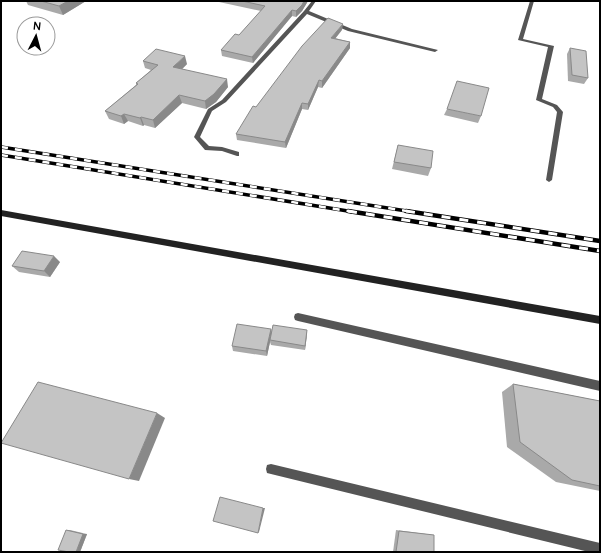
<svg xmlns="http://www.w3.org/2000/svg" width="601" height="553" viewBox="0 0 601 553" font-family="Manrope,sans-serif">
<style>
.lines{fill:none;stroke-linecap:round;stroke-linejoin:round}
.street{fill:#555;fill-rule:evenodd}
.secondary{fill:#222;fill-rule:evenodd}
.rail-far1-casing{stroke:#000;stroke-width:3.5}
.rail-casing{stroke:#000;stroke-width:4.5}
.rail-far1{stroke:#fff;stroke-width:2.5;stroke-dasharray:7;stroke-linecap:butt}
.rail{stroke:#fff;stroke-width:3;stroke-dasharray:9;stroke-linecap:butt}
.wall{fill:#a9a9a9}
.shaded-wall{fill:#898989}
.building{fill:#c4c4c4;stroke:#898989}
</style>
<rect width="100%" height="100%" fill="#fff"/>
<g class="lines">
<!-- street -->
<g class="street">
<path d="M312 1H316L309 11 352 29 438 50 435 52 348 31 307 14 226 102 212 111 200 137 209 146 222 147 239 152V156H237L222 151 205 150 194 137 208 109 222 100 304 11Z"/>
<path d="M530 1H534L523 39 554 46 542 99 557 105 563 112 552 180 549 182 546 180 557 112 553 107 536 100 548 47 518 40Z"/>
<path d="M298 313 600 381V391L298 321 295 320 294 317 295 314Z"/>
<path d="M271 464 600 543V552H589L271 474 267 473 266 469 267 465Z"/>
</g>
<!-- secondary -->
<path class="secondary" d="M1 210 600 316V324L1 216Z"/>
<!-- rail-far1 casing -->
<g class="rail-far1-casing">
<g id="rail-far1">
<path d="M1 147 413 212"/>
<path d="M1 155 354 212"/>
</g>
</g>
<!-- rail casing -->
<g class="rail-casing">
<g id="rail">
<path d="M348 211 600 251"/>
<path d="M406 211 600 241"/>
</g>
</g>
<!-- rail-far1 -->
<use href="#rail-far1" class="rail-far1"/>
<!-- rail -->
<use href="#rail" class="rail"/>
</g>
<!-- wall -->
<g class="wall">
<path d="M26 1H86L63 15 28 5Z"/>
<path d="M219 1H308L302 11 296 17 292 16 253 63 222 56 221 50 239 35 261 11 219 2Z"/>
<path d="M342 30 335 38 350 42V48L322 88 318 87 308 110 302 109 286 148 237 140 236 134Z"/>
<path d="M570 48 588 78 584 84 568 81 567 54Z"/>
<path d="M143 61 187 64 182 69 228 87 216 102 206 109 182 103 155 128 144 125 143 126 128 121 124 124 109 119 105 111 136 85V83L151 70 145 68Z"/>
<path d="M447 109 481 116 478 123 444 115Z"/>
<path d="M398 145 431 168 428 176 392 169Z"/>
<path d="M60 262 50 277 19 272 12 266Z"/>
<path d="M271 329 272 333 307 330 305 350 271 345 270 342 267 356 233 351 232 346Z"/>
<path d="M513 384 600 401V491L556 482 507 447 502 392Z"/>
<path d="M66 530H70L87 534 80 552Z"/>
<path d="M396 530 434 535V552H393Z"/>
</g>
<!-- shaded-wall -->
<g class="shaded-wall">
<path d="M68 1H86L63 15 59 6Z"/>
<path d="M304 1H308L302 11 296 17V11Z"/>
<path d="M292 10V16L253 63 252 57Z"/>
<path d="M343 24 342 30 331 44V38Z"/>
<path d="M350 42V48L322 88V81Z"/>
<path d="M185 56 187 64 176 75 173 67Z"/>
<path d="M227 79 228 87 216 102 206 109 205 101Z"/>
<path d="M319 80 318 87 308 110V104Z"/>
<path d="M179 95 182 103 155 128 153 120Z"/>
<path d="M302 103V109L286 148 285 142Z"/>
<path d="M124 114 128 121 124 124 121 116Z"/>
<path d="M141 117 144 125 143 126 140 118Z"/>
<path d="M54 256 60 262 50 277 44 271Z"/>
<path d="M271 329 272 334 270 340V342L267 356 266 351Z"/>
<path d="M307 330V335L305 350V346Z"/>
<path d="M157 413 165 418 139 481 129 479Z"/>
<path d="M263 508H265L259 532 258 533Z"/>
<path d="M83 534H87L80 552H76Z"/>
</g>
<!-- building -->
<g class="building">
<path d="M41 1H68L59 6Z"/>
<path d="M242 1H304L302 5 296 11 292 10 252 57 221 50 235 34 239 35 265 6Z"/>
<path d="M328 18 343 24 331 38 350 42 322 81 319 80 308 104 302 103 285 142 236 134 253 106 256 107 302 46Z"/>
<path d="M570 48 586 51 588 78 572 75Z"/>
<path d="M156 49 185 56 173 67 227 79 214 94 205 101 179 95 153 120 141 117 140 118 124 114 121 116 105 111 138 84 136 83 158 65 143 61Z"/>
<path d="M457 81 489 88 481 116 447 109Z"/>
<path d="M398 145 433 151 431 168 394 162Z"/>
<path d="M22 251 54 256 44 271 12 266Z"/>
<path d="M237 324 271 329 266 351 232 346Z"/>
<path d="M273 325 307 330 305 346 270 340Z"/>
<path d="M38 382 157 413 129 479 1 443Z"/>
<path d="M513 384 600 401V486L572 480 520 442Z"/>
<path d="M220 497 263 508 258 533 213 521Z"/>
<path d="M66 530 83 534 76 552H69L58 550Z"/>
<path d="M399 531 434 535V552H396Z"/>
</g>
<!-- border -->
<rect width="601" height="553" fill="none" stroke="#000000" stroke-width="4"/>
<!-- north arrow -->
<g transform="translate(36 36) rotate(6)"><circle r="19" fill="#ffffff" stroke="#999999"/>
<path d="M0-3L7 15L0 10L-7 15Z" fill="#000000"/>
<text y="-6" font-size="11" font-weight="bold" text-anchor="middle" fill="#000000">N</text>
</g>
</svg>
